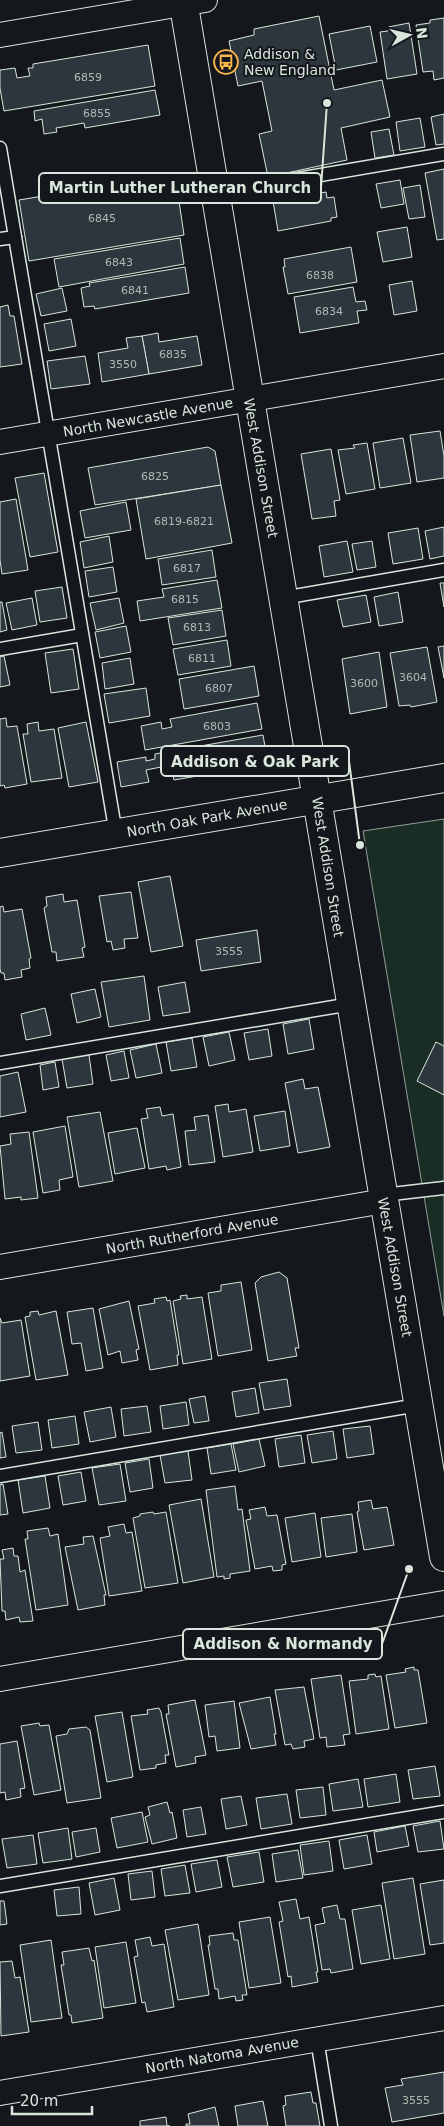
<svg xmlns="http://www.w3.org/2000/svg" width="444" height="2126" viewBox="0 0 444 2126" font-family="'DejaVu Sans',sans-serif">
<style>
.green{fill:#1a2d24;stroke:#939e99}
.building{fill:#2c363c;stroke:#d8e6dc}
.lines{fill:none;stroke-linecap:round;stroke-linejoin:round}
.service-casing{stroke:#d8e6dc;stroke-width:15}
.minor-casing{stroke:#d8e6dc;stroke-width:26}
.tertiary-casing{stroke:#d8e6dc;stroke-width:30}
.service{stroke:#14181c;stroke-width:12}
.minor{stroke:#14181c;stroke-width:24}
.tertiary{stroke:#14181c;stroke-width:28}
.labels{text-anchor:middle;stroke-width:4;stroke-linejoin:round;paint-order:stroke}
.number-label{font-size:11px;fill:#adbab4}
.poi-label{font-size:14px;fill:#d8e6dc;stroke:#14181c;text-anchor:start}
.street-label{font-size:14px;fill:#d8e6dc;stroke:#14181c}
.leader{fill:none;stroke:#d8e6dc;stroke-width:2}
.callout-dot{fill:#d8e6dc;stroke:#14181c;stroke-width:2}
.callout{fill:#14181c;stroke:#d8e6dc;stroke-width:2}
.callout-label{font-size:15px;text-anchor:middle;font-weight:bold;fill:#d8e6dc}
</style>
<rect width="100%" height="100%" fill="#14181c"/>
<!-- green -->
<path class="green" d="M444 819V1316L363 831Z"/>
<!-- building -->
<g class="building">
<path d="M319 16 334 90 382 80 390 117 341 128 347 160 268 177 259 134 272 131 262 81 238 86 229 41 254 35V29Z"/>
<path d="M444 18V78L434 80 433 71 423 72 416 25 430 23V20Z"/>
<path d="M409 23 417 74 387 79 380 32 388 31V27Z"/>
<path d="M370 26 377 62 336 70 329 34Z"/>
<path d="M148 45 155 86 4 111 0 88V70L15 68 17 78 30 76 28 68H33V64Z"/>
<path d="M155 90 160 115 85 128 84 123 56 128 57 132 44 134 42 119 35 121 34 111Z"/>
<path d="M444 114V144L436 145 431 117Z"/>
<path d="M420 118 425 147 400 151 396 122Z"/>
<path d="M389 129 394 155 375 158 371 132Z"/>
<path d="M444 169V239L437 240 425 173Z"/>
<path d="M175 174 184 235 29 261 19 200Z"/>
<path d="M400 180 404 204 381 208 376 184Z"/>
<path d="M420 185 425 217 409 219 403 188Z"/>
<path d="M326 192 327 198 334 197 337 217 331 218V221L278 231 273 201Z"/>
<path d="M407 227 412 257 383 262 377 232Z"/>
<path d="M180 238 184 264 59 287 54 259Z"/>
<path d="M351 247 357 282 288 294 283 267H285L284 259Z"/>
<path d="M185 267 189 293 95 309 94 306 84 307 81 288 90 286 89 283Z"/>
<path d="M412 281 417 311 394 315 389 285Z"/>
<path d="M353 287 356 302 365 301 367 310 357 311 359 323 300 333 294 297Z"/>
<path d="M62 288 67 311 41 316 36 294Z"/>
<path d="M8 305 10 316H14L22 364 0 367V307Z"/>
<path d="M71 319 76 346 49 351 44 324Z"/>
<path d="M158 333 159 342 197 336 202 365 149 374 142 336Z"/>
<path d="M142 336 149 374 102 382 98 353 128 348 126 338Z"/>
<path d="M85 356 90 384 51 389 47 361Z"/>
<path d="M440 431 444 456V478L417 482 410 435Z"/>
<path d="M403 438 411 483 380 488 373 443Z"/>
<path d="M367 443 375 489 346 494 338 450 355 448 353 445Z"/>
<path d="M208 447 215 451 221 485 95 505 88 468Z"/>
<path d="M331 449 340 500 334 501 336 516 312 519 301 454Z"/>
<path d="M44 473 58 552 30 557 15 478Z"/>
<path d="M221 485 232 543 146 559 136 499Z"/>
<path d="M16 499 28 570 2 574 0 560V502Z"/>
<path d="M126 502 131 530 85 538 80 511Z"/>
<path d="M444 527V556L430 559 425 531Z"/>
<path d="M418 528 423 559 393 564 388 533Z"/>
<path d="M109 536 113 562 84 568 80 542Z"/>
<path d="M347 541 353 572 324 577 319 546Z"/>
<path d="M372 541 376 567 357 570 352 544Z"/>
<path d="M212 550 216 577 162 585 158 559Z"/>
<path d="M113 567 117 592 89 597 85 571Z"/>
<path d="M217 580 222 608 140 621 137 601 164 597 162 589Z"/>
<path d="M440 583H444V607Z"/>
<path d="M62 587 67 618 40 622 35 591Z"/>
<path d="M398 592 403 622 379 626 374 597Z"/>
<path d="M366 595 371 622 343 627 337 600Z"/>
<path d="M32 598 37 625 12 630 6 603Z"/>
<path d="M119 598 124 623 96 630 90 603Z"/>
<path d="M0 602H2L7 630 0 632Z"/>
<path d="M222 610 226 636 173 645 168 618Z"/>
<path d="M126 626 131 652 100 658 95 632Z"/>
<path d="M227 640 231 666 178 675 173 649Z"/>
<path d="M444 646V678L438 647Z"/>
<path d="M427 647 437 702 411 707 410 705 399 706 390 653Z"/>
<path d="M73 649 79 689 51 693 45 653Z"/>
<path d="M379 652 387 707 350 714 342 659Z"/>
<path d="M4 656 10 685 0 687V657Z"/>
<path d="M130 658 134 684 105 689 102 663Z"/>
<path d="M254 666 259 696 184 709 179 679Z"/>
<path d="M146 688 150 716 109 723 104 694Z"/>
<path d="M257 703 262 729 145 750 141 726 161 722 162 729 172 727 170 719Z"/>
<path d="M6 718 7 727 17 726 27 784 5 788 4 785 0 786V719Z"/>
<path d="M38 722 39 731 54 729 62 778 31 782 23 734H28L27 724Z"/>
<path d="M86 722 98 782 69 787 58 728Z"/>
<path d="M263 735 268 764 174 780 171 765 146 770 149 782 121 787 117 762 146 757V761L155 759V754Z"/>
<path d="M170 876 183 946 151 952 138 882Z"/>
<path d="M131 892 138 938 124 939 125 948 113 950 111 941 107 942 99 896Z"/>
<path d="M63 894 64 902 77 900 85 947 82 948 84 957 57 961 56 952H52L44 908 47 906 46 897Z"/>
<path d="M3 906 4 912 22 909 31 958 29 959 30 968 21 970 22 977 5 980 4 973H1L0 969V907Z"/>
<path d="M257 930 261 962 201 971 196 940Z"/>
<path d="M144 976 150 1020 109 1027 101 982Z"/>
<path d="M185 982 190 1012 163 1016 158 987Z"/>
<path d="M95 989 101 1017 77 1023 71 994Z"/>
<path d="M45 1008 51 1035 26 1040 21 1014Z"/>
<path d="M309 1019 314 1049 288 1054 283 1024Z"/>
<path d="M268 1029 272 1056 249 1060 244 1033Z"/>
<path d="M229 1032 235 1060 209 1066 203 1037Z"/>
<path d="M192 1038 197 1067 171 1071 166 1042Z"/>
<path d="M436 1042 444 1046V1095L417 1081Z"/>
<path d="M156 1044 162 1073 136 1078 130 1050Z"/>
<path d="M124 1051 129 1078 111 1081 106 1055Z"/>
<path d="M89 1055 93 1084 67 1088 62 1059Z"/>
<path d="M55 1062 59 1087 43 1090 40 1065Z"/>
<path d="M18 1072 26 1112 0 1117V1076Z"/>
<path d="M303 1079 305 1089 318 1087 330 1147 298 1153 285 1083Z"/>
<path d="M228 1104 229 1112 246 1109 253 1152 223 1157 215 1106Z"/>
<path d="M160 1107 162 1116 173 1114 181 1167 167 1170 166 1166 149 1169 141 1119 148 1118 146 1109Z"/>
<path d="M285 1111 290 1146 260 1151 254 1116Z"/>
<path d="M100 1112 113 1181 79 1187 67 1117Z"/>
<path d="M208 1115 215 1162 189 1165 185 1131 196 1130 194 1117Z"/>
<path d="M65 1126 73 1177 59 1180 60 1190 43 1193 33 1132Z"/>
<path d="M137 1128 145 1168 115 1174 108 1133Z"/>
<path d="M29 1132 38 1198 21 1200V1197L5 1199 0 1146 11 1144 10 1134Z"/>
<path d="M279 1272 287 1278 299 1348H295L297 1356 268 1361 255 1283 261 1277Z"/>
<path d="M241 1282 252 1350 218 1356 208 1293 221 1291V1285Z"/>
<path d="M187 1295V1299L202 1297 212 1359 183 1364 173 1301 181 1299 180 1296Z"/>
<path d="M166 1297 167 1301 170 1300 179 1355H177L178 1365 150 1370 138 1306 155 1303 154 1299Z"/>
<path d="M129 1301 139 1349 136 1350 138 1360 122 1363 120 1351 108 1355 99 1309Z"/>
<path d="M93 1308 103 1368 86 1371 81 1343 72 1344 67 1312Z"/>
<path d="M38 1311 39 1315 56 1311 68 1375 36 1380 25 1317 30 1316V1312Z"/>
<path d="M0 1318 2 1323 21 1320 30 1376 0 1381Z"/>
<path d="M287 1379 291 1406 264 1410 259 1383Z"/>
<path d="M255 1388 259 1413 236 1417 232 1392Z"/>
<path d="M205 1396 209 1421 194 1423 189 1399Z"/>
<path d="M186 1402 189 1425 163 1429 160 1406Z"/>
<path d="M147 1406 151 1432 124 1436 121 1409Z"/>
<path d="M111 1407 116 1437 90 1442 84 1412Z"/>
<path d="M75 1416 79 1444 52 1448 48 1420Z"/>
<path d="M38 1422 42 1450 16 1453 12 1426Z"/>
<path d="M370 1426 374 1454 347 1458 343 1429Z"/>
<path d="M333 1431 337 1459 312 1463 307 1435Z"/>
<path d="M2 1432 6 1457 0 1458V1433Z"/>
<path d="M301 1435 305 1463 279 1467 275 1439Z"/>
<path d="M259 1439 265 1466 239 1472 233 1444Z"/>
<path d="M231 1444 236 1470 211 1474 207 1448Z"/>
<path d="M188 1451 192 1480 165 1483 160 1455Z"/>
<path d="M149 1459 153 1488 130 1492 125 1463Z"/>
<path d="M120 1464 126 1501 99 1505 92 1468Z"/>
<path d="M81 1472 86 1501 63 1505 58 1476Z"/>
<path d="M45 1476 50 1508 23 1513 18 1480Z"/>
<path d="M3 1484 8 1514 0 1515V1485Z"/>
<path d="M235 1486 238 1510 242 1509 250 1571 230 1574V1578L224 1579V1576L217 1577 206 1490Z"/>
<path d="M201 1499 214 1577 183 1583 169 1505Z"/>
<path d="M371 1500 373 1509 387 1507 394 1545 364 1550 357 1512 359 1511 358 1502Z"/>
<path d="M265 1507 267 1516 277 1515 286 1564 282 1565V1570L273 1571 272 1566 255 1569 246 1520 251 1519 249 1510Z"/>
<path d="M153 1512 154 1514 166 1512 178 1583 145 1588 133 1518 140 1516V1514Z"/>
<path d="M315 1513 321 1557 292 1562 285 1518Z"/>
<path d="M352 1514 357 1552 326 1557 321 1518Z"/>
<path d="M124 1524 126 1533 132 1532 142 1591 109 1596 100 1538 110 1536 108 1527Z"/>
<path d="M48 1528 50 1536 58 1534 68 1605 36 1610 25 1539H28L27 1531Z"/>
<path d="M93 1536 106 1595H104L105 1605 78 1610 65 1547 84 1544 83 1537Z"/>
<path d="M13 1548 14 1556H18L20 1572 25 1570 33 1621 20 1622 19 1617 6 1620 5 1611H2L0 1559H4L2 1550Z"/>
<path d="M414 1667V1670H418L427 1723 395 1728 386 1675 406 1672 405 1669Z"/>
<path d="M375 1674 376 1677 381 1676 389 1729 356 1734 349 1681 368 1679V1675Z"/>
<path d="M341 1675 350 1734 343 1735 345 1745 327 1747 326 1737 320 1738 311 1679Z"/>
<path d="M304 1687 314 1739 304 1741 305 1747 293 1749 291 1744 285 1745 275 1690Z"/>
<path d="M270 1697 276 1734H274L276 1745 251 1749 239 1703Z"/>
<path d="M195 1700 206 1755 195 1757 196 1763 176 1767 166 1714H169L168 1705Z"/>
<path d="M234 1701 240 1748 217 1751 215 1736 209 1737 205 1705Z"/>
<path d="M159 1708 161 1712 169 1755H165L166 1763 156 1765V1768L140 1770 131 1716 148 1714 147 1710Z"/>
<path d="M122 1712 133 1777 107 1782 95 1716Z"/>
<path d="M39 1723 40 1726 49 1725 61 1790 34 1795 21 1726Z"/>
<path d="M86 1727 90 1730 101 1798 67 1803 56 1736 67 1734 69 1729Z"/>
<path d="M17 1741 25 1788 20 1789 21 1797 6 1800 5 1792 0 1793V1744Z"/>
<path d="M435 1766 440 1796 413 1799 408 1770Z"/>
<path d="M396 1774 400 1802 368 1807 364 1779Z"/>
<path d="M358 1779 363 1807 333 1811 329 1784Z"/>
<path d="M323 1787 326 1815 300 1818 296 1790Z"/>
<path d="M287 1794 292 1824 261 1829 256 1798Z"/>
<path d="M241 1796 247 1825 226 1829 221 1799Z"/>
<path d="M167 1802 170 1813 172 1812 177 1838 152 1844 145 1817 150 1815 148 1807Z"/>
<path d="M201 1807 206 1834 187 1837 183 1810Z"/>
<path d="M142 1812 148 1842 117 1848 111 1818Z"/>
<path d="M440 1821 444 1849 418 1852 413 1826Z"/>
<path d="M405 1826 409 1846 377 1852 374 1832Z"/>
<path d="M68 1828 72 1859 43 1863 38 1833Z"/>
<path d="M96 1828 100 1852 76 1857 72 1832Z"/>
<path d="M33 1835 37 1864 7 1868 2 1839Z"/>
<path d="M367 1835 372 1864 344 1869 339 1840Z"/>
<path d="M329 1841 333 1871 304 1875 300 1845Z"/>
<path d="M298 1850 303 1878 276 1882 272 1854Z"/>
<path d="M259 1852 264 1882 233 1887 227 1857Z"/>
<path d="M217 1860 222 1887 196 1892 191 1864Z"/>
<path d="M185 1865 190 1893 165 1896 161 1869Z"/>
<path d="M152 1871 155 1897 131 1900 128 1874Z"/>
<path d="M114 1878 120 1910 95 1915 89 1883Z"/>
<path d="M413 1878 425 1954 394 1959 382 1883Z"/>
<path d="M444 1880V1943L430 1945 420 1884Z"/>
<path d="M79 1887 81 1914 57 1916 54 1890Z"/>
<path d="M296 1899 300 1919 309 1917 318 1972H316L318 1982 292 1987 291 1976 288 1977 279 1922 283 1921 279 1902Z"/>
<path d="M0 1901H4L7 1924 0 1925Z"/>
<path d="M337 1905 340 1919H345L353 1969 331 1973 330 1969 322 1970 315 1925 325 1923 322 1908Z"/>
<path d="M381 1905 390 1959 361 1964 352 1910Z"/>
<path d="M270 1917 281 1983 249 1988 239 1922Z"/>
<path d="M198 1924 209 1995 178 2000 165 1930Z"/>
<path d="M233 1933 234 1940H238L247 1995H242L243 2000 236 2001 235 1996 219 1999 218 1989H215L208 1945H210L209 1936Z"/>
<path d="M150 1937 152 1946 164 1944 174 2007 147 2012 145 2002 142 2003 134 1957 138 1956 135 1940Z"/>
<path d="M51 1940 62 2018 31 2022 20 1945Z"/>
<path d="M126 1942 136 2003 104 2008 95 1947Z"/>
<path d="M89 1948 92 1961 94 1960 103 2018 72 2023 71 2015H69L61 1965H64L62 1952Z"/>
<path d="M12 1961 15 1978 20 1977 29 2032 1 2036 0 1962Z"/>
<path d="M444 2072V2113L392 2122 385 2088 403 2085 401 2079Z"/>
<path d="M311 2092 313 2103H316L320 2126H286L283 2106 286 2105 285 2096Z"/>
<path d="M263 2101 268 2126H238L235 2106Z"/>
<path d="M215 2107 219 2126H186V2124H190L188 2114Z"/>
<path d="M166 2117 167 2126H170H140V2121Z"/>
</g>
<g class="lines">
<!-- service casing -->
<g class="service-casing">
<g id="service">
<path d="M0 148 116 834"/>
<path d="M215 193 444 154"/>
<path d="M0 239 15 237"/>
<path d="M283 598 444 570"/>
<path d="M0 649 82 635"/>
<path d="M0 1063 351 1004"/>
<path d="M383 1195 444 1188"/>
<path d="M0 1476 418 1405"/>
<path d="M0 1886 444 1812"/>
<path d="M317 2039 331 2126"/>
</g>
</g>
<!-- minor casing -->
<g class="minor-casing">
<g id="minor">
<path d="M0 35 205 0"/>
<path d="M0 442 444 366"/>
<path d="M0 1267 384 1201"/>
<path d="M0 1679 444 1603"/>
<path d="M0 2093 444 2018"/>
</g>
</g>
<!-- tertiary casing -->
<g class="tertiary-casing">
<g id="tertiary">
<path d="M183 0 444 1557"/>
<path d="M0 853 444 778"/>
</g>
</g>
<!-- service -->
<use href="#service" class="service"/>
<!-- minor -->
<use href="#minor" class="minor"/>
<!-- tertiary -->
<use href="#tertiary" class="tertiary"/>
</g>
<!-- icons -->
<defs>
<g id="bus-ring" transform="scale(1.25)"><circle r="9.5" fill="#14181c" stroke="#ffb74d" stroke-width="1.5"/><path d="M-5-6H5V4H4V6H2V4H-2V6H-4V4H-5ZM-3.5-4V0h7V-4ZM-3.5 1.2v1.5H-2V1.2ZM2 1.2v1.5H3.5V1.2Z" fill="#ffb74d"/></g>
</defs>
<g fill-rule="evenodd">
<use href="#bus-ring" x="226" y="62"/>
</g>
<g class="labels">
<!-- number labels -->
<g class="number-label">
<text x="88" y="81">6859</text>
<text x="97" y="117">6855</text>
<text x="102" y="222">6845</text>
<text x="119" y="266">6843</text>
<text x="320" y="279">6838</text>
<text x="135" y="294">6841</text>
<text x="329" y="315">6834</text>
<text x="173" y="358">6835</text>
<text x="123" y="368">3550</text>
<text x="155" y="480">6825</text>
<text x="184" y="525">6819-6821</text>
<text x="187" y="572">6817</text>
<text x="185" y="603">6815</text>
<text x="197" y="631">6813</text>
<text x="202" y="662">6811</text>
<text x="413" y="681">3604</text>
<text x="364" y="687">3600</text>
<text x="219" y="692">6807</text>
<text x="217" y="730">6803</text>
<text x="229" y="955">3555</text>
<text x="416" y="2104">3555</text>
</g>
<!-- poi labels -->
<g class="poi-label">
<text x="244" y="59">Addison &amp;<tspan x="244" dy="16">New England</tspan></text>
</g>
<!-- street labels -->
<g class="street-label">
<text transform="translate(148 417) rotate(-10)" y="5">North Newcastle Avenue</text>
<text transform="translate(261 468) rotate(80)" y="5">West Addison Street</text>
<text transform="translate(207 818) rotate(-10)" y="5">North Oak Park Avenue</text>
<text transform="translate(328 867) rotate(81)" y="5">West Addison Street</text>
<text transform="translate(192 1234) rotate(-10)" y="5">North Rutherford Avenue</text>
<text transform="translate(395 1267) rotate(80)" y="5">West Addison Street</text>
<text transform="translate(222 2055) rotate(-10)" y="5">North Natoma Avenue</text>
</g>
</g>
<!-- callouts -->
<path class="leader" d="M327 103L321 188M360 845L349 761M409 1569L382 1644"/>
<g class="callout-dot">
<circle cx="327" cy="103" r="5"/>
<circle cx="360" cy="845" r="5"/>
<circle cx="409" cy="1569" r="5"/>
</g>
<g class="callout">
<rect x="39" y="173" width="282" height="30" rx="5"/>
<rect x="161" y="746" width="188" height="30" rx="5"/>
<rect x="183" y="1629" width="199" height="30" rx="5"/>
</g>
<g class="callout-label">
<text x="180" y="193">Martin Luther Lutheran Church</text>
<text x="255" y="767">Addison &amp; Oak Park</text>
<text x="283" y="1649">Addison &amp; Normandy</text>
</g>
<!-- north arrow -->
<g transform="translate(409 35) rotate(82)" stroke="#14181c" stroke-width="4" paint-order="stroke">
<path d="M0-4L9 19L0 12L-9 19Z" fill="#d8e6dc"/>
<text y="-8" font-size="14" font-weight="bold" text-anchor="middle" fill="#d8e6dc">N</text>
</g>
<!-- scale -->
<path d="M12 2106v8h80v-8" fill="none" stroke="#d8e6dc" stroke-width="2.5"/>
<text x="20" y="2106" font-size="15" fill="#d8e6dc" stroke="#14181c" stroke-width="4" paint-order="stroke">20 m</text>
</svg>
